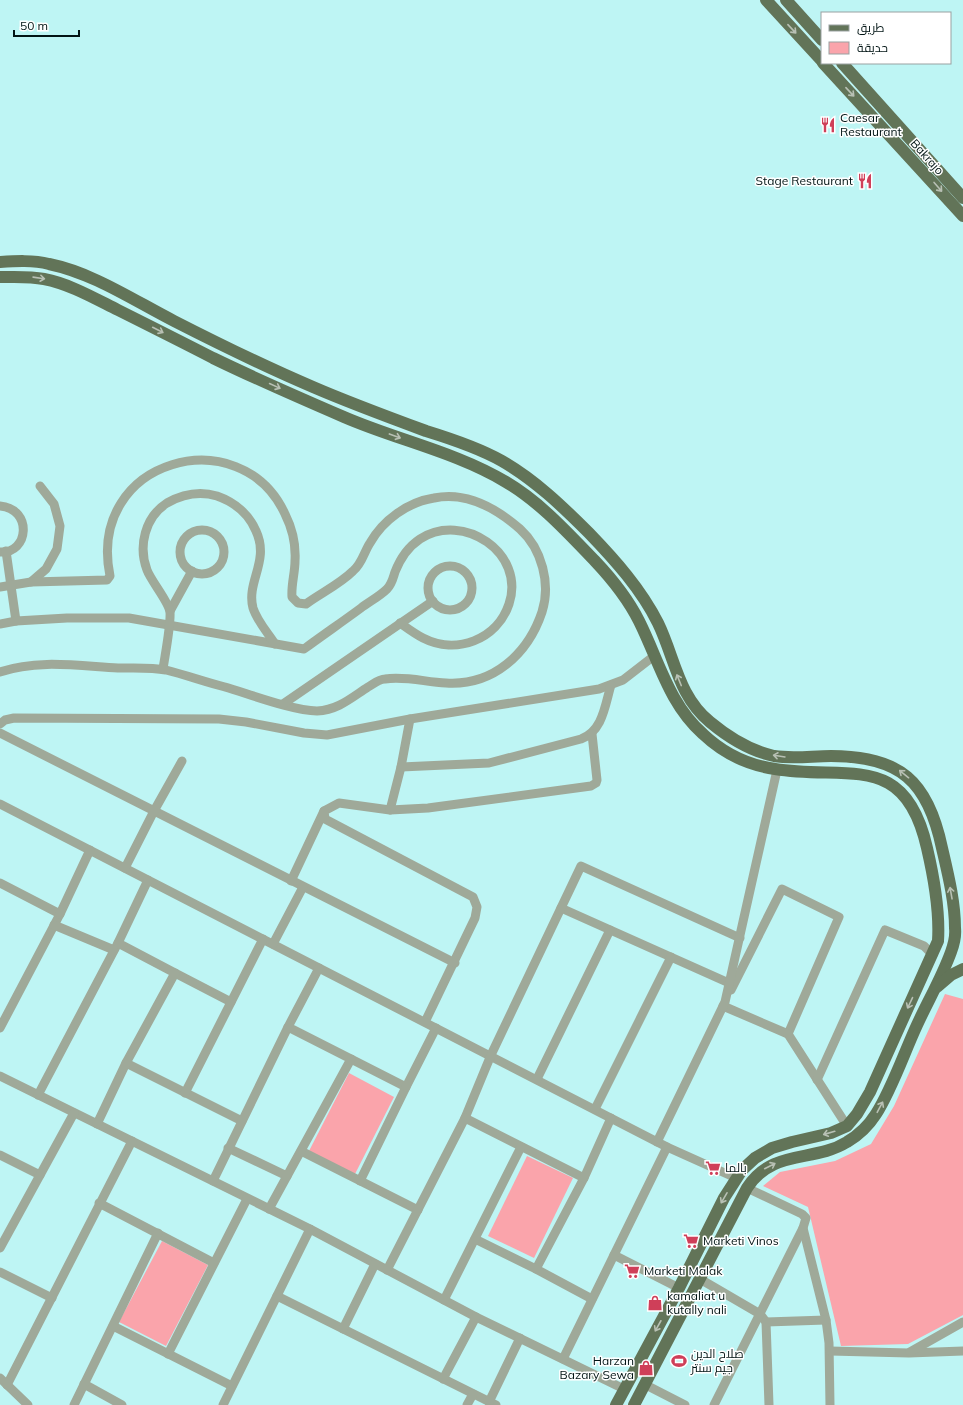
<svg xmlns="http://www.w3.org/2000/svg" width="963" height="1405" viewBox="0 0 963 1405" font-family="Mulish,Cairo,sans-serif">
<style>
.green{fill:#faa4ab}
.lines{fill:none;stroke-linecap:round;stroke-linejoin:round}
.minor{stroke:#9fa999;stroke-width:9}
.major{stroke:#627458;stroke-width:12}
.oneway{stroke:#b8c0b4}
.labels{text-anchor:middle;stroke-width:3;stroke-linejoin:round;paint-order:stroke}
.poi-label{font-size:12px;fill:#011414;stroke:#fff;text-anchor:start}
.street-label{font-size:12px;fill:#011414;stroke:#fff}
</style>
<rect width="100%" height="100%" fill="#bef5f4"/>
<!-- green -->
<g class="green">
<path d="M945 994 963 999V1315L908 1344 841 1346 808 1207 763 1186 780 1172 835 1161 871 1144 894 1106Z"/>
<path d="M349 1073 394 1097 355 1174 309 1151Z"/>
<path d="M527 1156 573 1178 534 1258 488 1236Z"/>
<path d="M162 1241 208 1265 166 1346 119 1322Z"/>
</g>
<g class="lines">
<!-- minor -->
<g class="minor">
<path d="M0 506C33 509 29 554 0 552"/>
<circle cx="202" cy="552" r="22"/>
<path d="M6 551 16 621"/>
<circle cx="450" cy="588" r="22"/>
<path d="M31 582 46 569 57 549 60 526 54 504 40 486"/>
<path d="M0 587 31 582 107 580 110 576C86 458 241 418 285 514 292 528 296 545 295 561 295 573 291 585 292 597L298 603 306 604C321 593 340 584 353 571 362 564 364 552 370 543 383 520 408 502 434 498 467 491 496 508 520 529 542 549 551 584 542 612 528 654 493 686 446 683 425 682 406 676 385 679 379 679 373 684 368 687 351 698 338 710 317 711 294 711 249 694 225 687 205 682 186 675 166 670 151 667 133 668 118 668 80 666 37 659 0 672"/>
<path d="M170 611 192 571"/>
<path d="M0 624 16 621 67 618H129L304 649C323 635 342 622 361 608 369 602 380 596 387 589 392 584 393 578 395 572 400 559 408 547 420 539 463 511 526 553 509 604 497 640 456 655 423 638 415 634 407 628 400 623"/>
<path d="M163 669C165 655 171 625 170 612 169 602 151 581 147 570 138 546 145 517 167 503 183 494 200 491 217 496 234 502 249 514 256 531 270 561 246 582 253 608 257 621 268 633 275 644"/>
<path d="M283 704 433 601"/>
<path d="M410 719 401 767 390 810 339 803 324 811 325 819 473 897 477 907 475 918 425 1022"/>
<path d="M0 724 5 720 14 718 219 719 246 722 304 733 327 735 410 719 599 689 623 680 654 656"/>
<path d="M0 733 455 963"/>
<path d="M401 767 489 763 581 739C603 731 605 705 611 685"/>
<path d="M0 804 667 1147 736 1178"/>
<path d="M390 810 428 808 591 786 596 783 597 780 592 734"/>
<path d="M125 868 154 811 182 761"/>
<path d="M291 881 324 811"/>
<path d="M0 883 60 914 0 1028"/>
<path d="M561 908 729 983"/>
<path d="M60 914 90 850"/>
<path d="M54 925 114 950"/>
<path d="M273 944 303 887"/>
<path d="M175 973 231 1002"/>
<path d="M731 990 782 889 839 917 788 1034"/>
<path d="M723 1006 788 1034 847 1126"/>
<path d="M351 1059 406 1087 360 1181"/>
<path d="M126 1063 242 1121"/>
<path d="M0 1076 310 1229 476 1317 624 1389"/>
<path d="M537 1079 610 930"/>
<path d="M817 1080 885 930 924 946 933 955"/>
<path d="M406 1087 436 1028"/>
<path d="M185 1093 263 939"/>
<path d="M38 1095 118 943"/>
<path d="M595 1109 671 957"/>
<path d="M465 1118 491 1055 581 866 740 938"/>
<path d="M97 1124 126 1063 175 973 118 943 148 880"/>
<path d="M657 1142 725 1002 777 770"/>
<path d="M228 1148 287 1176"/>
<path d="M301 1151 418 1210"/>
<path d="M0 1155 40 1175"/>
<path d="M584 1178 536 1269 592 1299"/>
<path d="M213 1181 288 1027"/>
<path d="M99 1203 214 1263"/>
<path d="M269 1209 351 1059 288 1027 319 968"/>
<path d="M803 1228 826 1320 829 1343 830 1405"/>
<path d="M475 1239 536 1269"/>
<path d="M0 1248 74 1113"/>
<path d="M614 1255 679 1288"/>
<path d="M387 1270 465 1118 584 1178 611 1118"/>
<path d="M0 1272 52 1298"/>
<path d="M700 1279 760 1314 766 1322 769 1405"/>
<path d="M277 1296 496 1405"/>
<path d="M444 1300 521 1147"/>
<path d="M766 1322 826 1320"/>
<path d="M113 1326 232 1386"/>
<path d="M343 1329 375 1264"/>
<path d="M830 1351 909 1353 963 1351"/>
<path d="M910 1352 963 1322"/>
<path d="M168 1354 247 1199"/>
<path d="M563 1359 667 1147"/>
<path d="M0 1378 28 1405"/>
<path d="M443 1379 476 1317"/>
<path d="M84 1384 122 1405"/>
<path d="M644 1384 685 1405"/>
<path d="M7 1385 132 1141"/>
<path d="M489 1402 520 1338"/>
<path d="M74 1405 158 1233"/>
<path d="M223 1405 310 1229"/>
<path d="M467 1405 473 1394"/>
<path d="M714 1405 803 1228 806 1218 802 1214 747 1188"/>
</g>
<!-- major -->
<g class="major">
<path d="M766 0 822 61"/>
<path d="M786 0 822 40"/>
<path d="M823 63 963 216"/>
<path d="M842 63 963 198"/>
<path d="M0 262C16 261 33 260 49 264 93 273 133 300 174 321 219 344 266 367 313 387 350 403 388 417 426 431 452 439 479 448 502 461 535 480 562 506 589 533 615 560 641 589 658 623 675 658 678 696 710 722 728 737 751 751 774 756 793 759 812 756 831 756 900 756 928 781 942 848 948 874 955 902 955 928 956 937 954 944 951 952 942 977 928 1001 917 1025 904 1053 892 1089 876 1114 869 1125 859 1135 847 1142 813 1163 773 1148 747 1188L634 1405"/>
<path d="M0 277C15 277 29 276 44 279 70 284 94 298 118 310 150 326 182 342 213 358 256 379 300 398 344 417 397 440 456 452 506 482 540 502 568 533 595 561 612 579 628 599 639 621 659 661 669 704 703 734 723 753 748 765 775 769 848 781 905 750 927 848 934 878 940 910 938 941L870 1092 857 1114 847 1126 831 1133 792 1142 772 1148 755 1158 742 1170 724 1198 679 1288 616 1405"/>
<path d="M937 987 951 975 963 969"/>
</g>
</g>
<!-- one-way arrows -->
<defs><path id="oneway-shaft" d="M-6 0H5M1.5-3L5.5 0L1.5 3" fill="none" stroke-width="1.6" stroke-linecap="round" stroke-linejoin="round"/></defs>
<g class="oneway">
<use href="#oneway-shaft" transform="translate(792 29) rotate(47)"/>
<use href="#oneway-shaft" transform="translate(850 92) rotate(47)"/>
<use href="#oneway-shaft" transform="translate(938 187) rotate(49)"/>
<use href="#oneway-shaft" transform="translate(39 278) rotate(8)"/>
<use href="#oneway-shaft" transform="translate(158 330) rotate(27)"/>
<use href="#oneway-shaft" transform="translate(275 386) rotate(25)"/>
<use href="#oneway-shaft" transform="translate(395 436) rotate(20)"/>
<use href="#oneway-shaft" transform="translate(679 680) rotate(-112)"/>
<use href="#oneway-shaft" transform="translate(779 756) rotate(-171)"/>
<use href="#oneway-shaft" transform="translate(904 774) rotate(-141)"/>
<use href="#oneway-shaft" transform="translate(951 893) rotate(-100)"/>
<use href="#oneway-shaft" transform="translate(910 1003) rotate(115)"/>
<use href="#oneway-shaft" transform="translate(880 1107) rotate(-62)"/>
<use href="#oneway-shaft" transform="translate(829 1133) rotate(164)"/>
<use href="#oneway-shaft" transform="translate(770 1166) rotate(-27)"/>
<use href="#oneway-shaft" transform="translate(724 1198) rotate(120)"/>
<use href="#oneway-shaft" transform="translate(658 1326) rotate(119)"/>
</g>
<!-- icons -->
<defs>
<g id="restaurant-bare" transform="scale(1.2)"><path d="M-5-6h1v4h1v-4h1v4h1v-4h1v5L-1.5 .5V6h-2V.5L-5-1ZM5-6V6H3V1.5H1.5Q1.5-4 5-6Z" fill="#cf3f59" stroke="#fff" stroke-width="2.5" paint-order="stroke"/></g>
<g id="supermarket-bare" transform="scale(1.2)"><path d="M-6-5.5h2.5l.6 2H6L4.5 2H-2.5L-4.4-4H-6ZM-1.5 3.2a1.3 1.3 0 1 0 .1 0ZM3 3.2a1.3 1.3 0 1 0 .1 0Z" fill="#cf3f59" stroke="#fff" stroke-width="2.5" paint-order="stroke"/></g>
<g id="shop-bare" transform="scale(1.2)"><path d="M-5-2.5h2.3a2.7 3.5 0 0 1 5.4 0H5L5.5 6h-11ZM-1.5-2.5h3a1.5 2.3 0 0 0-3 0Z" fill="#cf3f59" stroke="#fff" stroke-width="2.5" paint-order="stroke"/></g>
<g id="stadium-bare" transform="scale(1.2)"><path d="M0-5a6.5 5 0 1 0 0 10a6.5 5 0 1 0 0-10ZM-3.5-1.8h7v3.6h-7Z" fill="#cf3f59" stroke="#fff" stroke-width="2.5" paint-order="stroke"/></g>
</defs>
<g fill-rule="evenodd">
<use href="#restaurant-bare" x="828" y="125"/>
<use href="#restaurant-bare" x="865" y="181"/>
<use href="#supermarket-bare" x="713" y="1168"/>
<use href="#supermarket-bare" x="691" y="1241"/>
<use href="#supermarket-bare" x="632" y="1271"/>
<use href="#shop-bare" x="655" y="1303"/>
<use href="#stadium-bare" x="679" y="1361"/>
<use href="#shop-bare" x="646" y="1368"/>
</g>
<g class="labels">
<!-- poi labels -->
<g class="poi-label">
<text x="840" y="122">Caesar<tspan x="840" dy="14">Restaurant</tspan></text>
<text x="853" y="185" text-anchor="end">Stage Restaurant</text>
<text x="725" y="1172">بالما</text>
<text x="703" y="1245">Marketi Vinos</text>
<text x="644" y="1275">Marketi Malak</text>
<text x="667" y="1300">kamaliat u<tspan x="667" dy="14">kutally nali</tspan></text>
<text x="691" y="1358">صلاح الدين<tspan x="691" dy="14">جيم سنتر</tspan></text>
<text x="634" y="1365" text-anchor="end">Harzan<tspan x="634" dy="14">Bazary Sewa</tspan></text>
</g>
<!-- street labels -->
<g class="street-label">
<text transform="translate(927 157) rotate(48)" y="4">Bakrajo</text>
</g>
</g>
<!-- legend -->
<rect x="821" y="12" width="130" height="52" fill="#ffffff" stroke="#99a1a1"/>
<rect x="829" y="25" width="20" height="6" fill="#627458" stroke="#99a1a1"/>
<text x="857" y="32" font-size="12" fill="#011414">طريق</text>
<rect x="829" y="42" width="20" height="12" fill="#faa4ab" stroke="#99a1a1"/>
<text x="857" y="52" font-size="12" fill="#011414">حديقة</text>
<!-- scale -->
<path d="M14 30v6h65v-6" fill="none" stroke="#011414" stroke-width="2"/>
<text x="20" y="30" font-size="12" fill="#011414" stroke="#ffffff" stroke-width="3" paint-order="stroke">50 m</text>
</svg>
